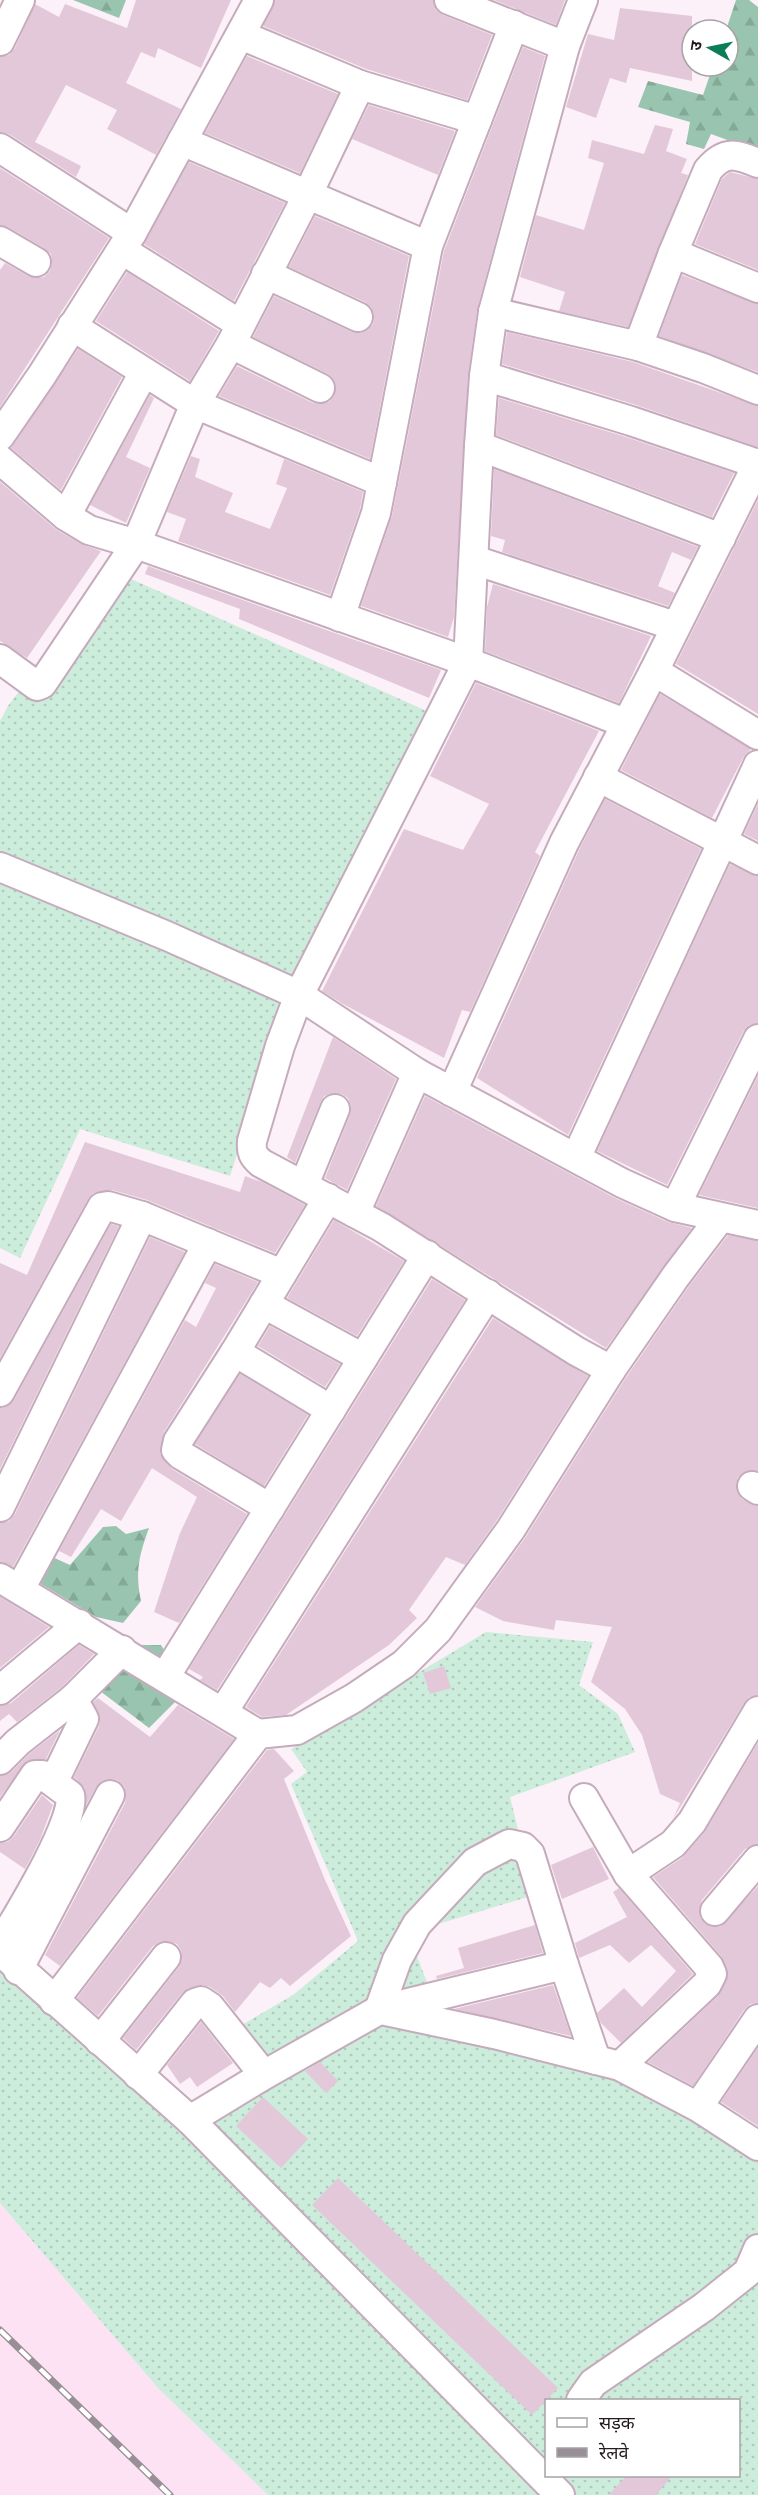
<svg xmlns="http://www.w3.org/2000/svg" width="758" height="2495" viewBox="0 0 758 2495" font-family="'Asap Condensed','Noto Sans Devanagari',sans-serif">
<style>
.built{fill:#fde2f4}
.grass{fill:url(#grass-dots);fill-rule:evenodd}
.forest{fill:url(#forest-firs)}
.building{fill:#e3c8da}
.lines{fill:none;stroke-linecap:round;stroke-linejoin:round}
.minor-casing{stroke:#c5abbc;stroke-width:32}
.minor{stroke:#fff;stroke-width:28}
.rail-casing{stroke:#998f96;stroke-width:7}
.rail{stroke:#fff;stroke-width:4.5;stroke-dasharray:14;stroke-linecap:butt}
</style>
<defs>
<pattern id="grass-dots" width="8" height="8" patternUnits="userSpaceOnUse" patternTransform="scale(1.5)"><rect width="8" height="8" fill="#ccecdc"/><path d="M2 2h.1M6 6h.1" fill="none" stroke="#afcabc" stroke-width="1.8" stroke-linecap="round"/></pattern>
<pattern id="forest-firs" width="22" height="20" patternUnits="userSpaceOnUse" patternTransform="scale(1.5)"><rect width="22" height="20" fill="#99c5b0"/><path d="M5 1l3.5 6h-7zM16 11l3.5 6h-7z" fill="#84a997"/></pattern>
</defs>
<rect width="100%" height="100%" fill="#fcf1f8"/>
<!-- built -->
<path class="built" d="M0 2203 158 2388 268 2495H0Z"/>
<!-- grass -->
<g class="grass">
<path d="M111 570 429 712 296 972 230 1176 80 1129 20 1258 0 1248V721L8 706Z"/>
<path d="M486 1632 593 1642 579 1685 618 1714 635 1752 510 1797 534 1895 435 1925 416 1954 440 2015 619 2061 758 2137V2495H268L158 2388 0 2203V1967L167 2115 262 2060 240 2026 293 1995 358 1941 291 1784 307 1772 291 1749ZM546 2400H738V2476H546Z"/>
</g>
<!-- forest -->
<g class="forest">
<path d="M73 0H126L119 18Z"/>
<path d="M736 0H749L758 7V151L711 134 704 149 686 144 690 122 638 107 648 81 703 95 713 66H728V30H726Z"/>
<path d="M116 1526 126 1534 149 1528C139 1556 135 1571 141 1601L123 1623 96 1617 36 1581 50 1556 70 1565 103 1527Z"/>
<path d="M133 1645H161L179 1674 180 1697 149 1728 96 1688Z"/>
</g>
<!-- building -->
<g class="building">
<path d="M136 0H231L201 68 158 48 155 58 141 52 126 83 181 109 156 155 107 129 117 110 66 85 35 142 81 166 76 177 9 134 0 132V57L9 55 15 48 35 4 59 17 65 4 127 28Z"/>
<path d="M275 0H433L436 10 443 15 492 35 467 100 366 69 263 26Z"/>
<path d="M494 0H565L556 25Z"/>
<path d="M620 8 692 16V81L630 68 626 83 610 78 596 118 566 107 588 34 614 40Z"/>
<path d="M523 47 545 56 477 310 468 375 454 617 448 637 361 606 392 516 444 251Z"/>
<path d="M247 56 338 94 300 173 205 133Z"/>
<path d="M369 105 455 131 438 175 352 139Z"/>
<path d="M655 125 673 129 666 151 687 159 681 173 688 175 628 327 559 311 565 292 520 277 536 215 584 230 604 163 588 158 592 140 644 154Z"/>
<path d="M189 162 285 203 234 301 144 244Z"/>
<path d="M0 168 109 238 0 407V270L5 263 28 276 37 278 44 277 50 271 52 263 51 254 44 248 8 227 0 225Z"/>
<path d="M730 172 758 179V270L695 244 722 179Z"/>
<path d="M315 216 409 256 370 459 219 396 237 366 313 403 322 404 330 401 334 396 336 386 333 378 328 374 253 337 274 296 352 332 360 333 368 330 373 324 374 315 371 307 365 302 289 267Z"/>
<path d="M127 272 219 331 190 381 96 321Z"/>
<path d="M682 275 758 304V372L659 336Z"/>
<path d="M507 332 633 362 758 406V447L636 405 502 364Z"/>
<path d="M78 349 122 377 61 490 11 448Z"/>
<path d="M150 395 154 398 126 457 150 468 126 523 90 505Z"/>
<path d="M499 398 626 437 734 473 712 517 496 435Z"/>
<path d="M191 456 200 459 195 477 233 493 225 512 270 529 287 488 276 484 284 459 363 492 360 509 330 595 178 541 186 519 167 512Z"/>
<path d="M494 469 698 547 691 560 672 552 658 586 675 593 668 606 502 552 505 540 491 536Z"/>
<path d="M0 482 57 530 81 544 101 551 27 658 0 641Z"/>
<path d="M758 500V714L676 664Z"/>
<path d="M148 566 335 633 441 670 429 698 239 619 240 609 145 574Z"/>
<path d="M493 584 651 636 619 703 485 651 487 607Z"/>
<path d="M476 683 599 731 535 852 540 856 470 1012 462 1010 444 1058 343 1004 322 991 404 829 463 850 489 804 430 776Z"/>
<path d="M660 694 751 749 743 758 712 818 621 770Z"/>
<path d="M605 799 701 849 568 1135 477 1078 579 850Z"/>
<path d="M758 804V841L744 834Z"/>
<path d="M730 864 758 876V1023L749 1025 743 1032 667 1185 597 1151Z"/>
<path d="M333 1037 396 1079 347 1190 325 1178 350 1115 351 1106 348 1098 342 1094 333 1093 324 1096 320 1103 295 1163 287 1157Z"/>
<path d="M758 1076V1208L699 1195Z"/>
<path d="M425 1096 615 1198 668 1222 692 1228 606 1348 376 1206Z"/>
<path d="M85 1142 240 1192 245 1176 262 1182 305 1205 275 1253 147 1200 112 1190 93 1193 88 1199 0 1358V1263L27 1275Z"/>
<path d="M334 1220 404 1261 357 1336 287 1298Z"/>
<path d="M111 1224 119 1226 0 1469V1408L8 1406 14 1400Z"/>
<path d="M728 1235 758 1241V1471L744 1472 738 1477 736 1486 738 1494 742 1499 758 1506V1695L749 1697 744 1703 673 1819 680 1803 660 1794 642 1735 625 1709 591 1682 612 1627 556 1620 554 1630 503 1621 475 1607 525 1538 625 1379 689 1286Z"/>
<path d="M150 1237 185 1252 13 1567 0 1562V1523L9 1521 15 1514Z"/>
<path d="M215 1264 258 1282 164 1432 160 1454 172 1469 247 1514 179 1623 154 1612 180 1533 197 1497 152 1468 121 1521 101 1509 71 1557 59 1551 185 1320 196 1327 216 1288 205 1283Z"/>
<path d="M432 1279 465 1300 217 1690 200 1680 203 1677 189 1669Z"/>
<path d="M493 1318 588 1376 497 1520 465 1565 446 1557 409 1610 417 1618 389 1645 286 1715 262 1717 246 1707Z"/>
<path d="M270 1326 340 1364 325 1387 258 1346Z"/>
<path d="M240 1374 308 1415 264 1486 195 1444Z"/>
<path d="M0 1597 49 1627 0 1668Z"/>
<path d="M79 1645 94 1654 62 1687 17 1722 9 1714 0 1721V1706L11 1703Z"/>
<path d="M444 1666 451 1688 430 1694 423 1673Z"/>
<path d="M98 1698 150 1737 178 1705 234 1739 60 1966 45 1955 125 1803 126 1795 124 1786 117 1780 109 1779 102 1781 96 1787 86 1805 85 1788 74 1777 99 1726 100 1718 93 1702Z"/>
<path d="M60 1730 46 1759 27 1761 0 1797V1776L11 1772 29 1754Z"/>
<path d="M758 1743V1844L745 1849 702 1900 699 1909 700 1917 705 1924 713 1927 721 1926 758 1886V2003L750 2004 744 2010 693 2086 648 2062 718 1996 728 1974 721 1956 653 1877 682 1858 704 1833Z"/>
<path d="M274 1749 294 1771 284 1779 325 1880 351 1936 290 1986 281 1978 270 1988 260 1982 235 2012 223 1996 210 1987 203 1985 189 1988 182 1993 136 2050 123 2038 179 1967 182 1959 181 1950 177 1944 168 1941 160 1942 153 1946 98 2016 77 1998 267 1750Z"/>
<path d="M42 1795 53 1805 40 1840 25 1869 0 1852V1843L8 1842 14 1836Z"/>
<path d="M593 1847 609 1879 562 1899 551 1865Z"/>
<path d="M619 1888 693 1974 621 2043 601 2023 597 2013 624 1988 642 2007 676 1971 651 1945 629 1963 610 1945 579 1958 575 1943 627 1917 613 1892Z"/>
<path d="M535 1925 543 1953 437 1979 436 1976 464 1968 458 1948Z"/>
<path d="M553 1985 571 2036 454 2009Z"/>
<path d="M201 2022 233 2063 197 2087 190 2077 180 2084 167 2065Z"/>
<path d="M758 2048V2126L721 2102Z"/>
<path d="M320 2062 338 2081 326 2093 305 2071Z"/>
<path d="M263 2097 308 2139 281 2168 236 2126Z"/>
<path d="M338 2178 558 2388 532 2415 312 2205Z"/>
<path d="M627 2475H673L656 2495H609Z"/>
</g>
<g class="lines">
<!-- minor casing -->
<g class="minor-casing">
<g id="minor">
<path d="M449 0 565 46"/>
<path d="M583 0 565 46 493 312 484 376 479 446 468 662 299 995 280 1046 252 1141C251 1152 253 1156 261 1163L381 1227 576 1351 611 1370"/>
<path d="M241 35 360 85 477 120"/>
<path d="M0 41 20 0"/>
<path d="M182 141 428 246"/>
<path d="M0 148 132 233"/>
<path d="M0 241 36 262"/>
<path d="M122 250 240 324"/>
<path d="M673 253 758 288"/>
<path d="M266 274 358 317"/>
<path d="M493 312 638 346 703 368 758 390"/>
<path d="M72 326 195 404 382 482"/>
<path d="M231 344 320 388"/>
<path d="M638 346 673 253 708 170C725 150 735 154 758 163"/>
<path d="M484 376 631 421 758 464"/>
<path d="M0 436 42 375 132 233 259 0"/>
<path d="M479 446 721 538"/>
<path d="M0 460 66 516 89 530 136 544 468 662 625 723"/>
<path d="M66 516 144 372"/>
<path d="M474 560 675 626"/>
<path d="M340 617 376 513 428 246 514 25"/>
<path d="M0 659 37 686 42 684 136 544 195 404 231 344 307 196 360 85"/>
<path d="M654 671 758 735"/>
<path d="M598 777 758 860"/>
<path d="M0 867 167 936 299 995 417 1073 622 1183 675 1207 758 1225"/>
<path d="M452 1092 564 843 654 671 758 463"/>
<path d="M576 1158 758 765"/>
<path d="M304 1185 335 1109"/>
<path d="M675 1207 758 1039"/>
<path d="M355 1213 417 1073"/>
<path d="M264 1304 363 1358"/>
<path d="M235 1352 331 1410"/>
<path d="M0 1392 102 1207 108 1206 142 1216 282 1274"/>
<path d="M752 1486 758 1490"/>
<path d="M0 1507 142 1216"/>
<path d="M270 1508 181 1455 176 1450 178 1441 235 1352 328 1198"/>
<path d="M0 1578 258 1734"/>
<path d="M20 1589 208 1243"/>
<path d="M165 1677 427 1255"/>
<path d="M0 1690 79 1624"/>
<path d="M223 1712 488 1294"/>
<path d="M0 1760 18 1742 73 1699 122 1650"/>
<path d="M54 1781 84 1719 73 1699"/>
<path d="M584 1798 628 1874 709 1967 712 1974 707 1984 620 2066"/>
<path d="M0 1827 35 1775H43L70 1795C77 1820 15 1920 0 1945"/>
<path d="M628 1874 673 1844 692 1822 758 1711"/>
<path d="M715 1911 758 1860"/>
<path d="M0 1951 190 2120 560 2495"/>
<path d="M18 1970 110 1795"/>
<path d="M54 2001 258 1734 297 1730 354 1698 404 1664 438 1630 511 1529 611 1370 676 1276 720 1218"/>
<path d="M379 2010 397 1960 417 1924 475 1862 509 1844 523 1847 530 1854 564 1965 596 2060"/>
<path d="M386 2011 494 2034 620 2066 698 2107 758 2146"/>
<path d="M100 2041 166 1957"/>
<path d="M138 2075 195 2003 201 2001 210 2007 264 2075"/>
<path d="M698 2107 758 2019"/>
<path d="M190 2120 264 2075 379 2010 564 1965"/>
<path d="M581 2400 593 2383 704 2307 748 2272 758 2249"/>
</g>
</g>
<!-- minor -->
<use href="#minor" class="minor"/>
<!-- rail casing -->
<g class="rail-casing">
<path id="rail" d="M0 2330 170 2495"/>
</g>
<!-- rail -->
<use href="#rail" class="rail"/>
</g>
<!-- legend -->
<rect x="545" y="2399" width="195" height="78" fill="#ffffff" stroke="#a7a3a5" stroke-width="1.5"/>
<rect x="557" y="2418" width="30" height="9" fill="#ffffff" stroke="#a7a3a5" stroke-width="1.5"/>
<text x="599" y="2429" font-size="18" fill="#22191f">सड़क</text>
<rect x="557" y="2448" width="30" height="9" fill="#998f96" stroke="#a7a3a5" stroke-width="1.5"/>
<text x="599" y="2459" font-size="18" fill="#22191f">रेलवे</text>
<!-- north arrow -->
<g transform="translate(710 48) rotate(279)"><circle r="28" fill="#ffffff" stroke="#a7a3a5" stroke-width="1.5"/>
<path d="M0-4.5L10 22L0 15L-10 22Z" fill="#0b7d59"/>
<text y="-9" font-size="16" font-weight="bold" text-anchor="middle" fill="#22191f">उ</text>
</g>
</svg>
